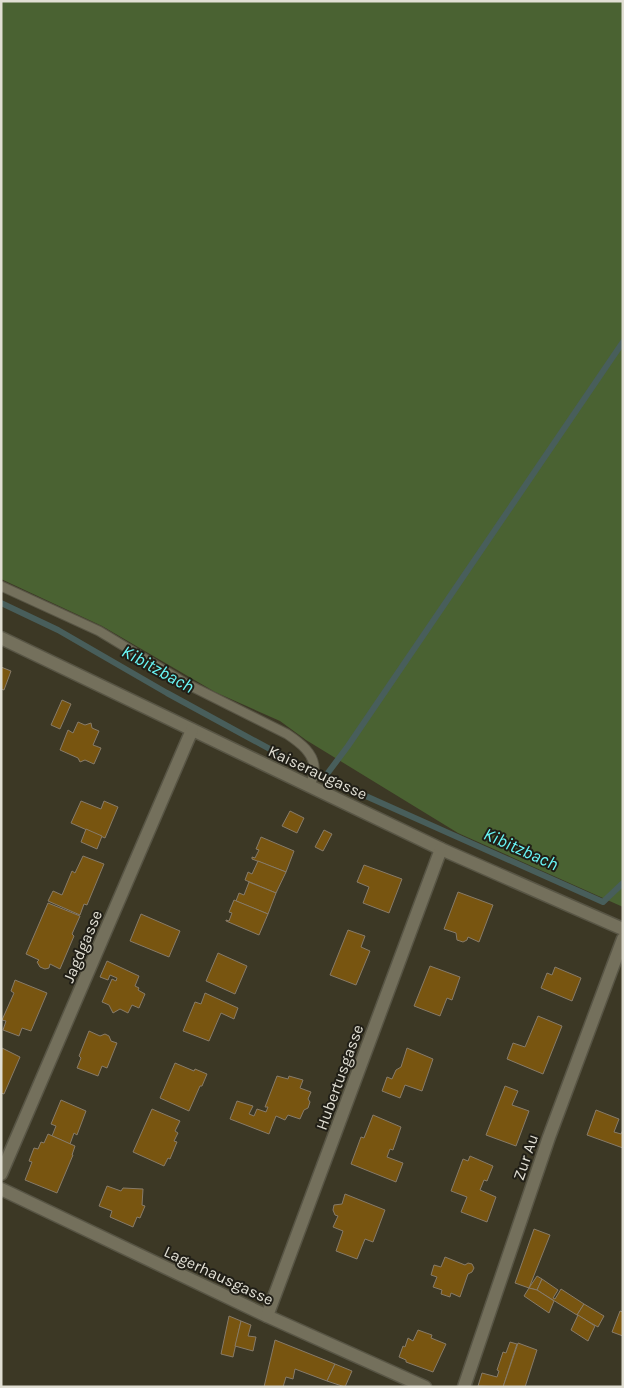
<svg xmlns="http://www.w3.org/2000/svg" width="624" height="1388" viewBox="0 0 624 1388" font-family="Karla,sans-serif">
<style>
.green{fill:#4a6232}
.lines{fill:none;stroke-linecap:round;stroke-linejoin:round}
.stream{stroke:#485e5b;stroke-width:6}
.building{fill:#785510;stroke:#877b69}
.service-casing{stroke:#585545;stroke-width:11}
.minor-casing{stroke:#585545;stroke-width:15}
.service{stroke:#74705c;stroke-width:9}
.minor{stroke:#74705c;stroke-width:12}
.labels{text-anchor:middle;stroke-width:4;stroke-linejoin:round;paint-order:stroke}
.street-label{font-size:16px;fill:#e1dfd4;stroke:#211f17}
.water-label{font-size:18px;font-style:italic;fill:#69f7f7;stroke:#211f17}
</style>
<rect width="100%" height="100%" fill="#3c3825"/>
<!-- green -->
<path class="green" d="M1 1H623V907L458 833 306 740 280 721 215 692 102 626 1 579Z"/>
<g class="lines">
<!-- stream -->
<g class="stream">
<path d="M1 603 58 630 167 693 299 765"/>
<path d="M321 776 603 902 623 883"/>
<path d="M324 778 348 746 623 342"/>
</g>
</g>
<!-- building -->
<g class="building">
<path d="M1 667 11 671 4 690 1 689Z"/>
<path d="M62 700 71 704 60 729 51 725Z"/>
<path d="M78 722 85 725 91 723 92 728 99 731 93 745 101 748 94 764 85 760 80 762 78 758 60 750 68 730 73 733Z"/>
<path d="M81 801 101 809 104 801 118 807 105 838 71 823Z"/>
<path d="M290 811 304 818 297 833 282 826Z"/>
<path d="M86 829 102 836 97 849 81 842Z"/>
<path d="M324 830 332 834 323 851 315 847Z"/>
<path d="M261 837 294 851 286 872 252 859V857L255 858 259 850 256 849Z"/>
<path d="M83 856 104 864 87 905 84 904 80 915 48 901 53 891 62 895 72 871 75 873Z"/>
<path d="M258 861 286 872 276 893 245 880 248 872 252 874Z"/>
<path d="M364 865 402 879 389 913 363 903 369 887 357 882Z"/>
<path d="M249 882 276 893 268 914 236 901 239 893 244 895Z"/>
<path d="M458 892 493 905 479 942 468 937 467 940 463 942 457 940 456 933 444 929Z"/>
<path d="M234 900 268 914 259 935 226 921V920L229 921 232 913 229 912Z"/>
<path d="M48 903 80 916 72 934 74 936 60 969 50 964 49 968 45 969 40 967 37 962 39 960 26 954Z"/>
<path d="M141 914 180 931 169 957 130 941Z"/>
<path d="M348 930 365 936 361 947 370 951 356 985 330 975Z"/>
<path d="M218 953 247 966 235 994 206 981Z"/>
<path d="M107 961 139 976 135 986 139 988 138 990 145 994 139 1008 132 1005 128 1013 120 1009 113 1013 109 1005 102 1002 112 979 116 981 117 978 110 975 108 980 100 977Z"/>
<path d="M430 966 460 977 452 1000 447 998 440 1016 414 1006Z"/>
<path d="M555 967 581 978 572 1001 541 988 547 973 552 975Z"/>
<path d="M15 980 47 993 31 1031 22 1028 19 1036 3 1030 6 1021 2 1020 14 993 11 991Z"/>
<path d="M205 993 238 1008 234 1019 221 1013 209 1041 183 1031 195 1002 201 1004Z"/>
<path d="M538 1016 562 1026 543 1074 507 1059 513 1043 525 1047Z"/>
<path d="M89 1031 100 1036 105 1034 109 1036 111 1041 117 1043 107 1068 102 1066 98 1076 77 1068 81 1058 79 1056Z"/>
<path d="M2 1048 20 1057 4 1094 1 1093Z"/>
<path d="M407 1048 433 1059 422 1091 405 1085 400 1098 382 1091 387 1077 392 1079 396 1070 401 1067Z"/>
<path d="M175 1063 194 1071 195 1069 207 1074 202 1086H200L189 1111 160 1098Z"/>
<path d="M277 1076 288 1079 289 1076 303 1080 300 1088 311 1092 308 1099 310 1102 308 1108 304 1110 300 1119 288 1115 285 1120 276 1116 269 1134 230 1119 237 1101 253 1106 249 1114 254 1116 257 1109 266 1112 268 1107H265Z"/>
<path d="M505 1086 518 1091 512 1105 529 1111 516 1146 486 1135Z"/>
<path d="M61 1100 86 1111 77 1135 74 1133 70 1144 52 1136 56 1126 51 1124Z"/>
<path d="M152 1109 180 1121 175 1131 178 1133 174 1141 177 1142 170 1159 168 1158 164 1166 133 1152Z"/>
<path d="M596 1110 619 1119 614 1132 621 1134 623 1130V1148L587 1135Z"/>
<path d="M373 1115 401 1127 393 1150 390 1149 387 1157 403 1163 396 1182 351 1164 361 1137 364 1138Z"/>
<path d="M48 1134 75 1146 72 1155H73L57 1193 25 1180 32 1162 29 1161 34 1148 38 1149 41 1142 44 1143Z"/>
<path d="M470 1156 493 1166 487 1181 484 1180 480 1190 496 1197 487 1222 461 1212 467 1197 451 1191 463 1159 468 1161Z"/>
<path d="M107 1186 121 1191 123 1188 143 1189 142 1205 145 1206 140 1218 137 1217 133 1227 110 1217 112 1211 99 1206Z"/>
<path d="M345 1194 385 1210 373 1242 365 1239 357 1259 336 1251 343 1231 333 1227 338 1216 335 1215 333 1210 334 1205 342 1204Z"/>
<path d="M534 1229 550 1235 529 1288 515 1283Z"/>
<path d="M445 1257 465 1265 468 1263 472 1264 474 1268 472 1272 468 1274 460 1297 451 1293 450 1297 441 1294 442 1290 433 1287 437 1277 431 1275 434 1265 441 1267Z"/>
<path d="M537 1276 542 1279 537 1290 529 1288Z"/>
<path d="M542 1279 558 1290 553 1298 555 1299 561 1289 584 1304 577 1315 537 1290Z"/>
<path d="M529 1288 537 1290 554 1301 549 1313 524 1296Z"/>
<path d="M584 1304 604 1316 598 1327 577 1315Z"/>
<path d="M620 1311 623 1312V1336L612 1332Z"/>
<path d="M578 1315 595 1326 588 1341 571 1330Z"/>
<path d="M229 1316 241 1321 233 1357 221 1354Z"/>
<path d="M241 1321 251 1325 248 1336 256 1337 253 1351 235 1346Z"/>
<path d="M418 1330 432 1335 431 1338 446 1344 433 1372 406 1362V1360L399 1357 403 1346 405 1347 408 1338 413 1341Z"/>
<path d="M275 1340 335 1364 327 1381 295 1369 293 1379 286 1377 283 1387H264Z"/>
<path d="M510 1342 517 1344 503 1387 478 1386 482 1373 497 1377 499 1371 497 1370 503 1352 506 1353Z"/>
<path d="M518 1343 537 1350 526 1384 525 1387H503Z"/>
<path d="M335 1364 352 1371 345 1387 327 1381Z"/>
</g>
<g class="lines">
<!-- service casing -->
<g class="service-casing">
<path id="service" d="M1 586 99 631 185 683 287 734C299 742 316 754 314 771 314 776 311 782 310 786"/>
</g>
<!-- minor casing -->
<g class="minor-casing">
<g id="minor">
<path d="M1 638 441 849 623 929"/>
<path d="M1 1174 192 730"/>
<path d="M1 1189 267 1316 425 1387"/>
<path d="M267 1316 441 849"/>
<path d="M464 1387 549 1137 623 939"/>
</g>
</g>
<!-- service -->
<use href="#service" class="service"/>
<!-- minor -->
<use href="#minor" class="minor"/>
</g>
<g class="labels">
<!-- street labels -->
<g class="street-label">
<text transform="translate(318 772) rotate(25)" y="6">Kaiseraugasse</text>
<text transform="translate(82 946) rotate(-67)" y="6">Jagdgasse</text>
<text transform="translate(339 1077) rotate(-70)" y="6">Hubertusgasse</text>
<text transform="translate(525 1157) rotate(-71)" y="6">Zur Au</text>
<text transform="translate(219 1275) rotate(25)" y="6">Lagerhausgasse</text>
</g>
<!-- water labels -->
<g class="water-label">
<text transform="translate(158 669) rotate(29)" y="6">Kibitzbach</text>
<text transform="translate(521 849) rotate(24)" y="6">Kibitzbach</text>
</g>
</g>
<!-- border -->
<rect width="624" height="1388" fill="none" stroke="#e1dfd4" stroke-width="5"/>
</svg>
